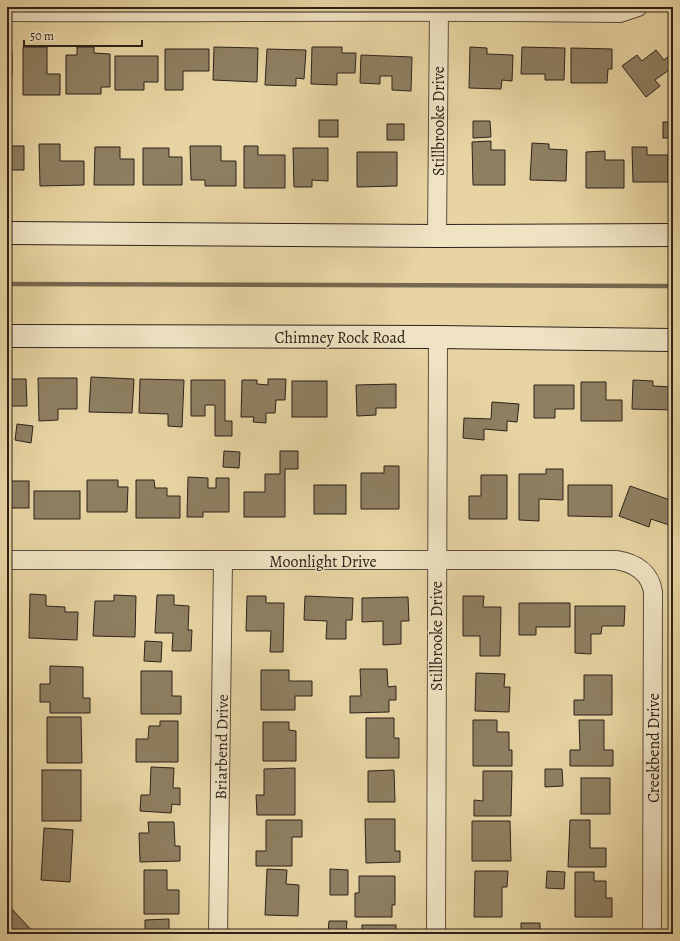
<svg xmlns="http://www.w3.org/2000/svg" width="680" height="941" viewBox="0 0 680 941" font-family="Alegreya,serif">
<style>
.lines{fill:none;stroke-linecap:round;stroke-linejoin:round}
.stream{stroke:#776850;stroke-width:4.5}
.building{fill:#8e7f61;stroke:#2d221b}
.minor-casing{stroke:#5c4e3d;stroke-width:20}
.secondary-casing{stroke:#2d221b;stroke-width:24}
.minor{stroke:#efe3c3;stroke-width:18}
.secondary{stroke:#efe3c3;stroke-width:22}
.labels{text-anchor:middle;stroke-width:3;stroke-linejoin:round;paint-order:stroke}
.street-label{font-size:16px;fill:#2d221b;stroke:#efe3c3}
</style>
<rect width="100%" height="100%" fill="#e7d4a2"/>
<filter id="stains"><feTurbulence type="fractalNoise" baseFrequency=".005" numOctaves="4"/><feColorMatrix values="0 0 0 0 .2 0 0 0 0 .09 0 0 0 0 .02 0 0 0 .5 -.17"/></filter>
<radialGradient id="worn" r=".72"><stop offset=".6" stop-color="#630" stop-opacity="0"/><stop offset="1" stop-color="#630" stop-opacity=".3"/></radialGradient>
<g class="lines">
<!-- stream -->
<path class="stream" d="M7 284 673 286"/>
</g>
<!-- building -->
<g class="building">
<path d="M23 47H47V74H60V95H23Z"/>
<path d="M77 47H94V53L110 54V87H101V94H66V55H77Z"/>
<path d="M214 47 258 48 257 82 213 80Z"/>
<path d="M312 47H342V53H356L355 73H337V85L311 84Z"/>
<path d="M470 47 487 48V54L513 55 512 81 502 80 501 89 469 88Z"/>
<path d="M522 47 565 48 564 80H545V74H521Z"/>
<path d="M571 48 612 49V69H608L607 83H571Z"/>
<path d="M165 49H209V71H183V90H165Z"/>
<path d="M267 49 306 50 304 79 296 78V86L265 85Z"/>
<path d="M656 50 664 60 673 53V75L669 70 655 80 660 86 646 97 622 66 637 55 642 61Z"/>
<rect x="7" y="53" width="5" height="23"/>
<path d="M361 55 412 57 411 91 392 90V76H380V84L360 83Z"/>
<path d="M115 56H158V82H144V90H115Z"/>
<rect x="319" y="120" width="19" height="17"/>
<path d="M473 121H490L491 137 473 138Z"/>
<rect x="663" y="122" width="10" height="16"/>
<rect x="387" y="124" width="17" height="16"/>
<path d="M491 141V150H505V185H473L472 142Z"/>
<path d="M532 143 549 144V149L567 150 566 181 530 180Z"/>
<path d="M39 144H60V161H84V185L40 186Z"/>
<path d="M7 146H24V170H11V185H7Z"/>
<path d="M190 146H221V161H236V186H205V180H191Z"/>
<path d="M244 146H258V155H285V188H244Z"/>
<path d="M95 147H120V159H134V185H94Z"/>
<path d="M632 147H647V155H668V182H633Z"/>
<path d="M143 148H169V157H182V185H143Z"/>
<path d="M293 148H328V181L312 180V187H294Z"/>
<path d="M605 151V160H624V188H586V152Z"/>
<path d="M357 152H397V186L357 187Z"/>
<path d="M91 377 134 379 132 413 89 412Z"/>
<path d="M38 378H77V409H58V420L39 421Z"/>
<path d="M7 379H26L27 406H7Z"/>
<path d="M140 379 184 380 182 427 168 426V414L139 413Z"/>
<path d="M268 379H286L285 400H276L275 413H266V423L253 422 254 417H241L242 380H257V384L268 385Z"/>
<path d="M191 380H225V421H232V436H215V405H205V416H191Z"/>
<path d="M633 380 653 381V386L673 387V410L632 409Z"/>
<rect x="292" y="381" width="35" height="36"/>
<path d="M581 382H606V400H622V421H581Z"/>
<path d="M396 384V408H376V415L357 416 356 385Z"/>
<path d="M534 385H574V409H555V418H534Z"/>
<path d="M492 402 519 404 517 422 507 421V431L484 429V440L463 438 464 418 491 419Z"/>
<path d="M17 424 33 426 31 443 15 440Z"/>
<path d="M224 451 240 452 239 468 223 467Z"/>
<path d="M280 451H298V469H285V517H244V492H265V474H280Z"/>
<path d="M384 466H399V509H361V473H384Z"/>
<path d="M546 469H563V500L539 499V521L519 520V474H546Z"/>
<path d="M481 475H507V519H469V496H481Z"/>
<path d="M188 477 208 478V488H216V478H229V512H203V517H187Z"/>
<path d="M87 480H118V487H128L127 512H87Z"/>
<path d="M136 480H154L155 488H167V496H180V518H136Z"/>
<rect x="7" y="481" width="22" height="27"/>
<rect x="314" y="485" width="32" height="29"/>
<path d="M568 485H612V517L568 516Z"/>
<path d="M630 486 673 501V514L669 525 651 519 649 527 619 516Z"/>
<rect x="34" y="491" width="46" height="28"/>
<path d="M30 594 46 595V606L65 607V612H78L77 640 29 638Z"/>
<path d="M114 595 136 596 135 637 93 636 95 601H114Z"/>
<path d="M157 595H174V605L189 606 188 630H192L191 651H172L173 633H155Z"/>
<path d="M247 596H266V603H284L283 652H270L271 631H246Z"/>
<path d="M305 596 353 598 352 620H346V639H326L327 621 304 620Z"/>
<path d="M463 596H484L483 607H501L500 656H480V636H463Z"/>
<path d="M408 597 409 621H401V644L383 645V621L362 622V598Z"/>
<path d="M519 603H570V627H536V635H519Z"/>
<path d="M575 606H625L624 626H602L601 634H591V654L575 653Z"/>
<path d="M145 641 162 642 161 662 144 661Z"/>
<path d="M50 666 83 667V698H90V713H50V702H40V684H50Z"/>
<path d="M360 669H387L388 687 396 686V700H389V712L350 713V696H361Z"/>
<path d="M261 670H289V681H312V696H295V710H261Z"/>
<path d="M141 671H172V696H181V714H141Z"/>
<path d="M476 673 505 674 504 687H510L509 712 475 711Z"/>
<path d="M584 675H612V715H574V700H584Z"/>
<path d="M47 717H81L82 763H47Z"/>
<path d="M366 718H394V738H399V758H366Z"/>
<path d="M473 720H497V732H509V750H512V766H473Z"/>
<path d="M579 720H604V750H613V766H570V750H580Z"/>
<path d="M160 721H178V762H136V739H148L149 726H160Z"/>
<path d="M263 722H289V730L296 731V761H263Z"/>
<path d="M151 767 174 768 173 788H180V805L172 804 171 813 140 811 141 795H150Z"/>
<path d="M295 768V815H257L256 795H264V769Z"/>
<path d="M545 769H562L563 786 545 787Z"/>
<rect x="42" y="770" width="39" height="51"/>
<path d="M394 770 395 802H368V771Z"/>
<path d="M483 771H512L511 816H474V800L483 801Z"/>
<rect x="581" y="778" width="29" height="36"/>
<path d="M365 819H395V851H400V862L366 863Z"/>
<path d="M266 820H302V837H292V866H256V851H266Z"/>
<path d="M570 820H590V848H606V867H568Z"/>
<path d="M472 821H510L511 861H472Z"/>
<path d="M148 822H174L175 846H180V861L140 862 139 833H149Z"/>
<path d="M44 828 73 830 70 882 41 880Z"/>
<path d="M267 869 287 870 286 884 299 885 298 916 265 915Z"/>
<path d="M330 869 348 870V895H330Z"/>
<path d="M144 870H167V890H179V914H144Z"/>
<path d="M475 871H508L507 887H502V917H474Z"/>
<path d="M547 871 565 872 564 889 546 888Z"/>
<path d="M575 872H594V881H606V898H612V917H575Z"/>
<path d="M359 876H395V905H392V917H355V893H359Z"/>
<path d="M11 908 35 934H7V911Z"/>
<path d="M169 919V934H145V920Z"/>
<path d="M329 921H347L346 934H328Z"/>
<path d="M521 923H540V934H473V932H521Z"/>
<rect x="362" y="925" width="34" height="9"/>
</g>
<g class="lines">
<!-- minor casing -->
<g class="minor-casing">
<g id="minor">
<path d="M7 12C211 13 416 10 620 13L638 7"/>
<path d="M437 236 439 7"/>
<path d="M7 560H616C635 563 650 572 653 592L652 934"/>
<path d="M218 934 223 561"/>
<path d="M436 934 438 337"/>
</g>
</g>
<!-- secondary casing -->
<g class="secondary-casing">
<g id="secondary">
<path d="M7 233 437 236 673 235"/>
<path d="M7 336 438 337 673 340"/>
</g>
</g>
<!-- minor -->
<use href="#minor" class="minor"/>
<!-- secondary -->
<use href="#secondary" class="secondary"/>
</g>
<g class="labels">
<!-- street labels -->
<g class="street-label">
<text transform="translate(438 121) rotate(-90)" y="6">Stillbrooke Drive</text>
<text x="340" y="343">Chimney Rock Road</text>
<text x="323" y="567">Moonlight Drive</text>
<text transform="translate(436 636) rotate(-90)" y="6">Stillbrooke Drive</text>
<text transform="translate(221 747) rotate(-89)" y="6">Briarbend Drive</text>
<text transform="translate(653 748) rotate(-90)" y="6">Creekbend Drive</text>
</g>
</g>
<!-- margin -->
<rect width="680" height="941" fill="none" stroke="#e7d4a2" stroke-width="24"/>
<rect x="8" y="8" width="664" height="925" fill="none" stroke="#2d221b" stroke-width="2"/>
<rect x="12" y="12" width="656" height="917" fill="none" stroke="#2d221b"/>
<!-- scale -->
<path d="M24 40v6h118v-6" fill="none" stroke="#2d221b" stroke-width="2"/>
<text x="30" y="40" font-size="12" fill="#2d221b" stroke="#efe3c3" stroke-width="3" paint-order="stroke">50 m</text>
<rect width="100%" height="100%" filter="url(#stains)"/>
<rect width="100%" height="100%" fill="url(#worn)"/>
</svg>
